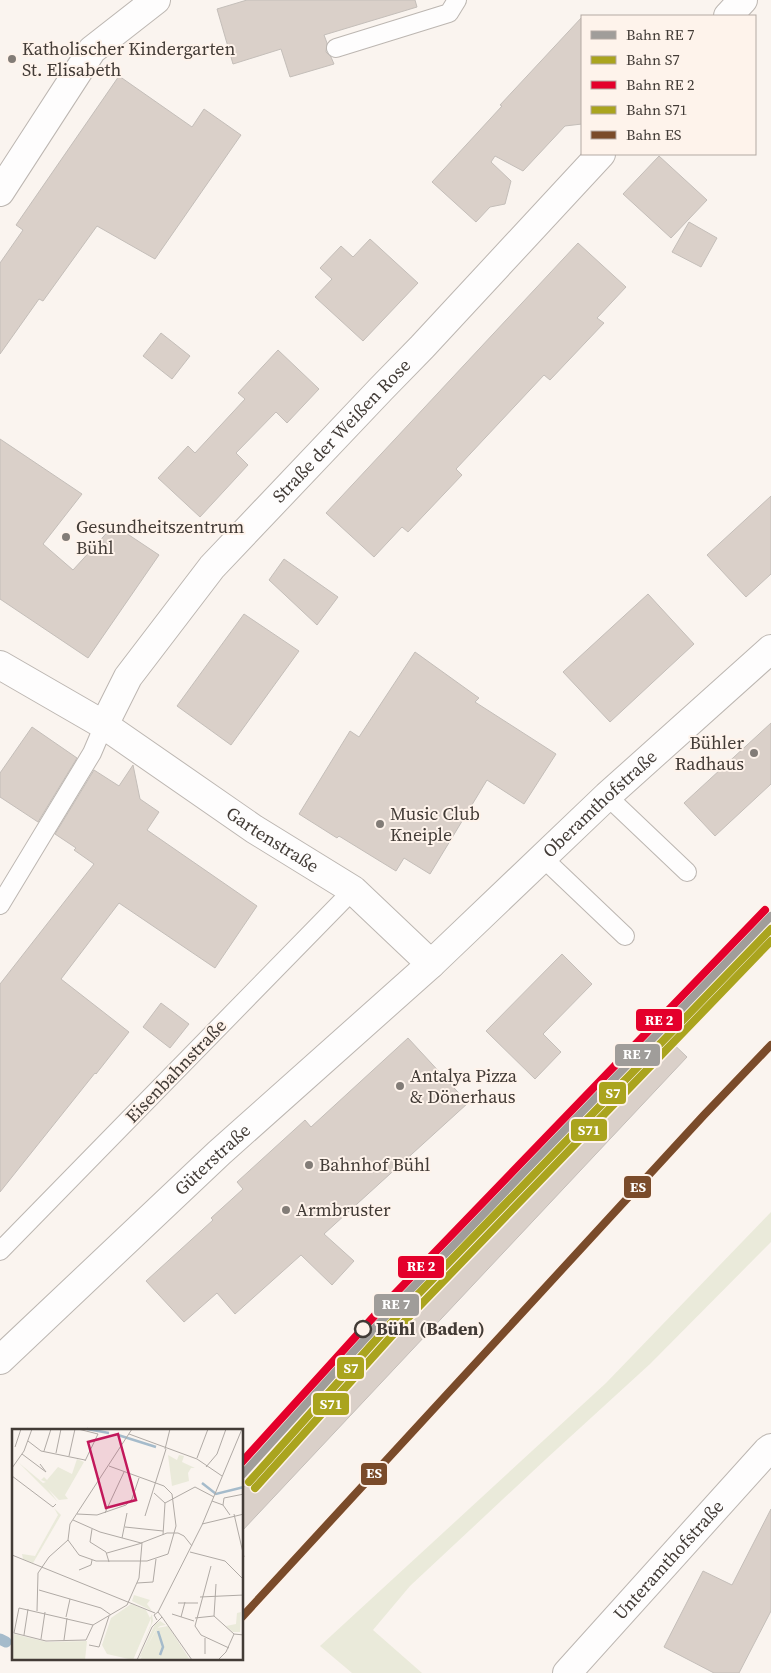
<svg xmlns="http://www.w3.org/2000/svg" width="771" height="1673" viewBox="0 0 771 1673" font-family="'Source Serif 4',serif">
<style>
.green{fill:#eaeada}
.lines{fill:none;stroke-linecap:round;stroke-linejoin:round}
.stream{stroke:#a5bbcb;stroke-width:11}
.building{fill:#dad0c9;stroke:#c4beb9}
.service-casing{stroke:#bcb6b1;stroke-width:20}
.minor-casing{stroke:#bcb6b1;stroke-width:30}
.service{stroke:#fefdfd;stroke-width:18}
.minor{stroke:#fefdfd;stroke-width:28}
.rail-1-casing{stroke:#fef3eb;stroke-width:11}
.rail-2-casing{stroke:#fef3eb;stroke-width:11}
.rail-3-casing{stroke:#fef3eb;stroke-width:11}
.rail-4-casing{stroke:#fef3eb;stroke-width:11}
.rail-5-casing{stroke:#fef3eb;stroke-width:11}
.rail-1{stroke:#a09d9a;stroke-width:8}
.rail-2{stroke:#aaa41e;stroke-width:8}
.rail-3{stroke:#e4002b;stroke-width:8}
.rail-4{stroke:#aaa41e;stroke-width:8}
.rail-5{stroke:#7a4b2a;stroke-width:8}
.poi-dot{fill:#827c77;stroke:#fef3eb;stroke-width:2}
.stop-dot{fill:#fef3eb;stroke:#423b36;stroke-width:2.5}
.labels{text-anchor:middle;stroke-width:4;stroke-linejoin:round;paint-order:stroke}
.poi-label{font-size:18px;fill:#423b36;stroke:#fef3eb;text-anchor:start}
.street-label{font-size:18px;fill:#423b36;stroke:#fef3eb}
.stop-label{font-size:18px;font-weight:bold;fill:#423b36;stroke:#fef3eb;text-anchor:start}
.inset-river{fill:none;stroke:#a5bbcb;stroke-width:2.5}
.inset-road{fill:none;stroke:#b0aaa5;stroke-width:1}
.view{fill:#c2185b;fill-opacity:0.15;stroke:#c2185b;stroke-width:2.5}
.inset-edge{fill:none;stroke:#423b36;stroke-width:2.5}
.line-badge{stroke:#fef3eb;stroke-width:2}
.badge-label{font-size:14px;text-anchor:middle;font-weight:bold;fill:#fff}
</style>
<rect width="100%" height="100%" fill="#faf4ef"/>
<!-- green -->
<path class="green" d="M771 1212V1242L650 1364 546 1459 410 1586 373 1630 422 1673H352L320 1646 606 1383Z"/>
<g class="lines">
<!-- stream -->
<path class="stream" d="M0 1639 6 1642"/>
</g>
<!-- building -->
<g class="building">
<path d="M247 0H415L417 7 324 35 327 43 326 52 331 57 334 64 290 77 281 49 233 64 217 9Z"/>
<path d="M582 17V124L565 126 523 171 495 156 491 162 511 181 505 204 490 207 476 222 432 182 502 106 500 105Z"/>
<path d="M119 76 192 127 204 109 241 135 155 259 97 226 43 301 39 299 0 354V263L23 230 16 225Z"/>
<path d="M659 156 707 200 671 238 623 194Z"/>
<path d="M689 222 717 238 701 267 672 252Z"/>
<path d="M370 239 418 283 363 341 315 297 332 279 320 268 341 246 353 257Z"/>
<path d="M578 243 626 287 597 318 604 323 550 380 544 375 456 469 462 475 408 532 402 527 374 557 326 513Z"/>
<path d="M161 333 190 356 172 379 143 356Z"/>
<path d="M278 350 319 389 287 423 276 412 236 453 248 465 200 517 158 478 188 446 195 453 245 399 238 393Z"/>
<path d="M0 439 82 494 43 544 73 570 114 525 159 555 88 658 0 599Z"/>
<path d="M771 496V574L746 597 707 555Z"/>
<path d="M284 559 338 597 317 625 269 580Z"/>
<path d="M648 594 694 644 610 722 563 672Z"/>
<path d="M244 614 299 651 231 745 177 706Z"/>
<path d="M415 652 479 698 475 702 556 754 524 804 487 780 430 874 404 858 396 871 339 836 337 838 299 814 350 731 359 737Z"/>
<path d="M771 723V784L715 836 684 803Z"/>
<path d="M32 727 77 758 38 822 0 797V773Z"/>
<path d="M133 765 140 799 159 812 147 830 257 906 215 968 119 903 61 979 129 1032 96 1074 95 1073 0 1192V984L94 864 74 850 76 848 55 834 94 770 119 786Z"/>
<path d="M562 954 592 984 543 1034 561 1052 535 1079 486 1031Z"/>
<path d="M161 1003 189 1024 170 1048 143 1027Z"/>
<path d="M664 1035 687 1057 242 1531V1489Z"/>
<path d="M408 1038 468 1103 324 1234 354 1261 332 1285 301 1255 235 1314 217 1293 184 1322 146 1281 213 1220 211 1218 243 1189 237 1182 305 1120 311 1127Z"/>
<path d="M771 1509V1611L739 1673H714L664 1647 703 1571 732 1585Z"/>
</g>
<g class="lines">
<!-- service casing -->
<g class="service-casing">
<g id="service">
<path d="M336 48 449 13 457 0"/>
<path d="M607 796 687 872"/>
<path d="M542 857 625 936"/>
<path d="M0 905 92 753 104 725"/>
<path d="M0 1251 353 890"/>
</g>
</g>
<!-- minor casing -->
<g class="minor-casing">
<g id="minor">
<path d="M728 16 743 0"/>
<path d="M0 192 92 50 156 0"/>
<path id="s1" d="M0 665 104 725 254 829 353 890 431 964"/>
<path id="s2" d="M104 725 128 677 212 567 381 389 422 347 601 154"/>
<path id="s3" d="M0 1360 219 1153 431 964 607 796 771 649"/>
<path id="s4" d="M567 1673 767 1451 771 1448"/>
</g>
</g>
<!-- service -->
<use href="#service" class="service"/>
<!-- minor -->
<use href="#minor" class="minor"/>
<!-- rail-1 casing -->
<g class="rail-1-casing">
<path id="rail-1" d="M242 1475 393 1308 771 916"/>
</g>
<!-- rail-2 casing -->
<g class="rail-2-casing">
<path id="rail-2" d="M249 1482 399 1314 771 929"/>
</g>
<!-- rail-3 casing -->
<g class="rail-3-casing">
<path id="rail-3" d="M242 1462 387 1302 765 910"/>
</g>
<!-- rail-4 casing -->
<g class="rail-4-casing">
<path id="rail-4" d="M255 1488 406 1320 771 941"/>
</g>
<!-- rail-5 casing -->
<g class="rail-5-casing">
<path id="rail-5" d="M242 1617 704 1115 771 1045"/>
</g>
<!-- rail-1 -->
<use href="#rail-1" class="rail-1"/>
<!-- rail-2 -->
<use href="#rail-2" class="rail-2"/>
<!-- rail-3 -->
<use href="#rail-3" class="rail-3"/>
<!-- rail-4 -->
<use href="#rail-4" class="rail-4"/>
<!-- rail-5 -->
<use href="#rail-5" class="rail-5"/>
</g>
<!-- markers -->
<g class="poi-dot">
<circle cx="12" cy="59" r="5"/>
<circle cx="66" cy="537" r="5"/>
<circle cx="754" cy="753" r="5"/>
<circle cx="380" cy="824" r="5"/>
<circle cx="400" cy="1086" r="5"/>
<circle cx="309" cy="1165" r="5"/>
<circle cx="286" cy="1210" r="5"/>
</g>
<circle class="stop-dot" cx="363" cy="1329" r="8"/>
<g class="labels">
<!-- poi labels -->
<g class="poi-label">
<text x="22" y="55">Katholischer Kindergarten<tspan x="22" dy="21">St. Elisabeth</tspan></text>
<text x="76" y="533">Gesundheitszentrum<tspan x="76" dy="21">Bühl</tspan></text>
<text x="744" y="749" text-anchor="end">Bühler<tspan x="744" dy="21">Radhaus</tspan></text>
<text x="390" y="820">Music Club<tspan x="390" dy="21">Kneiple</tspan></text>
<text x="410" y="1082">Antalya Pizza<tspan x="410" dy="21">&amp; Dönerhaus</tspan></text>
<text x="319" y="1171">Bahnhof Bühl</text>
<text x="296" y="1216">Armbruster</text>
</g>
<!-- street labels -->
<g class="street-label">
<text dy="6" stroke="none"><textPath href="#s2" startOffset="380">Straße der Weißen Rose</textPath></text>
<text dy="6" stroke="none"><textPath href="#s3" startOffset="818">Oberamthofstraße</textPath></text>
<text dy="6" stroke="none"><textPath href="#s1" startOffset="324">Gartenstraße</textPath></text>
<text transform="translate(176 1071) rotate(-46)" y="6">Eisenbahnstraße</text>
<text dy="6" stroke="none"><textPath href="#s3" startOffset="292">Güterstraße</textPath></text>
<text dy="6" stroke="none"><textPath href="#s4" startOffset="152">Unteramthofstraße</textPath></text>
</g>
<!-- stop labels -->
<g class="stop-label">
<text x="376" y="1335">Bühl (Baden)</text>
</g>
</g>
<!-- overview -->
<g transform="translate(12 1429)">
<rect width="231" height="231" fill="#faf4ef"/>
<path d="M156 26 165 31 167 26 172 27 170 33 183 39H179L176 44 177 52 160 57ZM65 30 72 33 53 66 56 70 47 71 36 60 46 73 6 33 31 54 34 53 29 51 32 48 35 51 46 38 60 45ZM42 79 49 86 21 134 11 130 10 125 23 127 46 86ZM122 166 138 171 135 175 140 182 120 172ZM119 175 134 181 138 189 140 185 141 192 124 231 139 195V189L121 231 95 225 90 216 99 189ZM229 183 228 203H221L214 197 224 195 225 184ZM148 192 154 196 148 197 144 200 132 223 145 199 156 197 178 231H128L130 227 126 231 143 195ZM2 205 35 213 75 212 73 231H0Z" fill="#eaeada"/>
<path class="inset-river" d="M75 0 97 4M106 6 144 18M190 54 204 65 232 58M146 202 151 218 148 226"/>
<path class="inset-road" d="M66 0 86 5 73 32M117 5 185 30 210 47M16 12 29 22 73 31M3 18 9 0M153 20 158 0M32 22 39 0M44 24 49 0M10 25 34 43 28 35M57 27 63 0M185 29 196 0M97 37 152 57 160 65 164 97 156 125 135 132H84L67 126 56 111 58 95 120 0M194 38 205 25 214 0M0 39 12 22 20 0M0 47 41 78 44 75M142 64 153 74 151 106M200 72 211 76 218 86M153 74 183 58 202 68M211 76 212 69 232 65M93 84 112 43M65 85 85 86 114 76 120 70 127 49M222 85 232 128M133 87 154 20M61 91 88 103 129 114 155 104H166L172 107 180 117M190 95 232 85M113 98 151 102M80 100 78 113 94 123 97 133M110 109 115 84M178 123 213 132 232 151M0 126 143 184M199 137 183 197 189 206 217 219M67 141 79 136 80 131M125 154 141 153 144 130M204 155 202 187 222 205 232 206M27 161 89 179 99 186M188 168 232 166M166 174H186M25 182 26 144 37 128 56 111M146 183 190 96 230 0M160 185 182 192M54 188 58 170M150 188 180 231M169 188 173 173M183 189 202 187M81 196 74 211 34 212 2 204 7 179 81 196 115 176 127 149 130 114 95 124M12 206 16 180M29 210 33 183M52 211 55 189M77 216 87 218 97 187M193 225V209M125 231 140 198 150 188 146 183 142 186 145 191M206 231 214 223 222 205"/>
<path class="view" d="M106 5 124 71 94 79 76 13Z"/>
<rect width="231" height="231" class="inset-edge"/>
</g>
<g class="line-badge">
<rect x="635" y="1008" width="48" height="24" rx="5" fill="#e4002b"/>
<rect x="614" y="1043" width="47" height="24" rx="5" fill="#a09d9a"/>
<rect x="598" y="1081" width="29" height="24" rx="5" fill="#aaa41e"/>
<rect x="570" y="1118" width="38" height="24" rx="5" fill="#aaa41e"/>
<rect x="623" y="1175" width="29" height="24" rx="5" fill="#7a4b2a"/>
<rect x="397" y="1255" width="48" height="24" rx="5" fill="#e4002b"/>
<rect x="373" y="1293" width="47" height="24" rx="5" fill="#a09d9a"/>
<rect x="336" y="1356" width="29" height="24" rx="5" fill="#aaa41e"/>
<rect x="312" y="1392" width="38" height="24" rx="5" fill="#aaa41e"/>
<rect x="360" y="1462" width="28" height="24" rx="5" fill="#7a4b2a"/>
</g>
<g class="badge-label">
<text x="659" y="1025">RE 2</text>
<text x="637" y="1059">RE 7</text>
<text x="613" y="1098">S7</text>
<text x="589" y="1135">S71</text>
<text x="638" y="1192">ES</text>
<text x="421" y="1271">RE 2</text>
<text x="396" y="1309">RE 7</text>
<text x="351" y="1373">S7</text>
<text x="331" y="1409">S71</text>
<text x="374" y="1478">ES</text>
</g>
<!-- legend -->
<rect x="581" y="15" width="175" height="140" fill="#fef3eb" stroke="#b3a9a3"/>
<rect x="591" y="31" width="25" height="8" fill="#a09d9a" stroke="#b3a9a3"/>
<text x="626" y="40" font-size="15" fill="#423b36">Bahn RE 7</text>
<rect x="591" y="56" width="25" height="8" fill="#aaa41e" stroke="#b3a9a3"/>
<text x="626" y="65" font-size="15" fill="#423b36">Bahn S7</text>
<rect x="591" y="81" width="25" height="8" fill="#e4002b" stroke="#b3a9a3"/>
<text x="626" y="90" font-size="15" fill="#423b36">Bahn RE 2</text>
<rect x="591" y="106" width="25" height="8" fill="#aaa41e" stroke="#b3a9a3"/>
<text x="626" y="115" font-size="15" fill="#423b36">Bahn S71</text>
<rect x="591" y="131" width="25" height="8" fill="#7a4b2a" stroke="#b3a9a3"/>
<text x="626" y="140" font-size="15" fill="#423b36">Bahn ES</text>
</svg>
